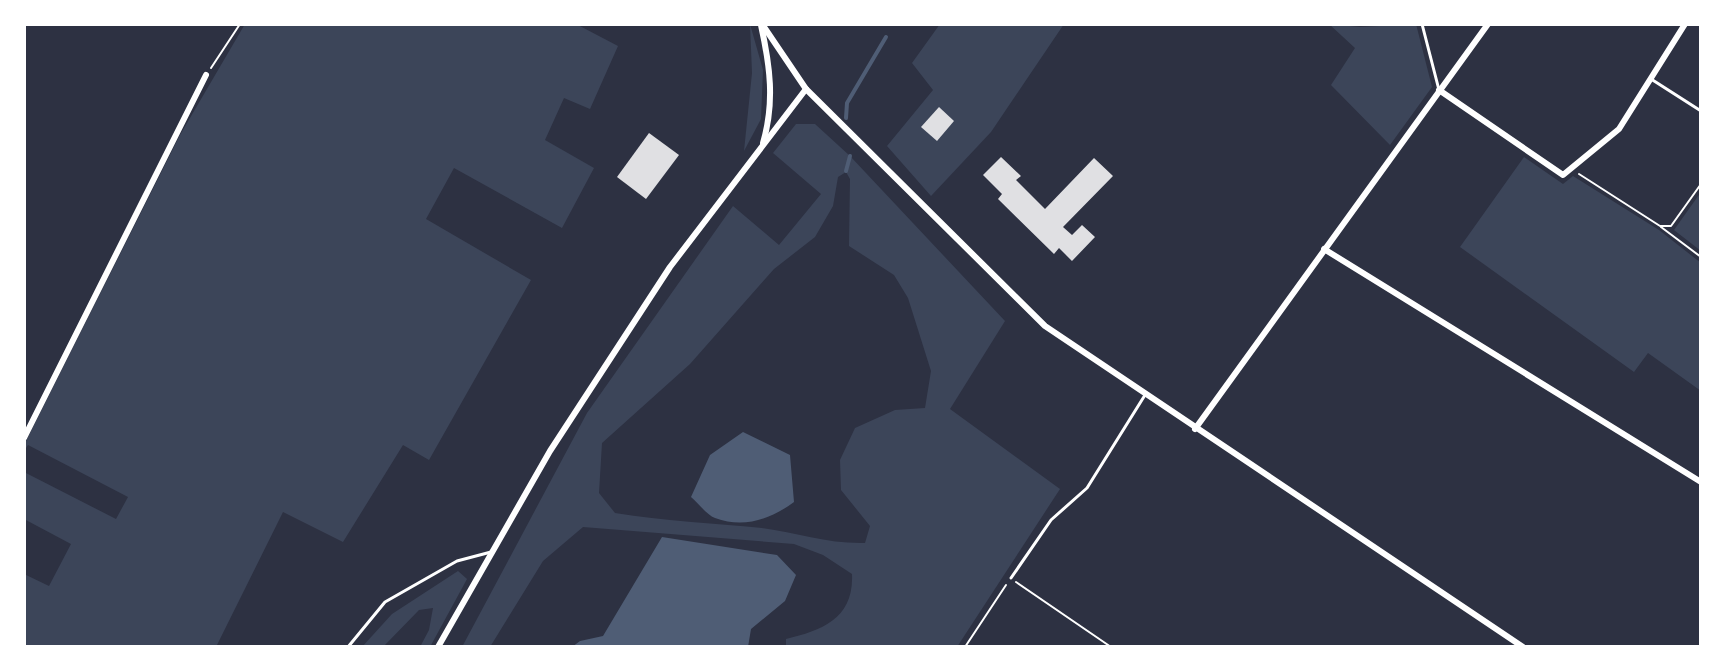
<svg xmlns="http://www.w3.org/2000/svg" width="1725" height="671" viewBox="0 0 1725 671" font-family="'Sofia Sans Condensed',sans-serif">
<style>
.green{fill:#3c4559;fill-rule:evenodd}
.water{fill:#4f5d75}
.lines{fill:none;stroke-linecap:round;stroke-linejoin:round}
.stream{stroke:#4f5d75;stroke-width:4}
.building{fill:#e0e0e3}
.path{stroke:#fff;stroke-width:2}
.service{stroke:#fff;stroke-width:3}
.minor{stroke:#fff;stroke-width:6}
</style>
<rect width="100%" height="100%" fill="#2d3142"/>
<!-- green -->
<g class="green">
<path d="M245 24H576L618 46 590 109 564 98 545 140 594 168 562 228 454 168 426 219 531 280 429 460 403 445 343 542 283 512 216 647H24V574L49 586 71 544 24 519V472L116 519 128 497 28 445 24 451V445L180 135Z"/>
<path d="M750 24 763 70 761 119 744 151 752 73Z"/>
<path d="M940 24H1064L991 132 931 196 887 146 933 90 912 63Z"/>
<path d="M1329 24 1360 27 1416 24 1432 87 1390 145 1331 85 1355 48Z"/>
<path d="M796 124H815L850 156 1005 321 950 409 1060 489 957 647H786V639C823 630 854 618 852 574L823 555 794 544 583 527 543 561 490 647H462L587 413 733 206 779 245 821 194 773 153ZM846 172 850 179 849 246 894 275 908 298 931 371 925 408 895 410 855 428 840 460 841 490 870 526 865 543C829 544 797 533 762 528 713 523 664 521 615 513L599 493 602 443 690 364 774 269 815 237 833 206 838 177Z"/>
<path d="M1524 157 1563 184 1573 176 1659 230 1701 263V391L1648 353 1634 372 1460 247Z"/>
<path d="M1701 192V251L1674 230Z"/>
<path d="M458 571 467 579 430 647H420L429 630 433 608 419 610 383 647H362L392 614Z"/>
</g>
<!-- water -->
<g class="water">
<path d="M743 432 790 455 794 502C771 519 744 529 715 518 707 515 698 503 691 497L710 455Z"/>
<path d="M662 537 777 555 796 575 785 601 751 629 748 647H572L580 641 603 636Z"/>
</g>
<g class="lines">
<!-- stream -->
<g class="stream">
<path d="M846 118 847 103 886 37"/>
<path d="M846 171 850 156"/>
</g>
</g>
<!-- building -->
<g class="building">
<path d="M939 107 954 121 937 141 921 127Z"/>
<path d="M649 133 679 155 646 199 617 177Z"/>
<path d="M1001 157 1021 176 1016 180 1045 209 1094 158 1113 176 1063 227 1072 235 1082 225 1095 237 1072 261 1059 248 1054 254 998 199 1002 194 983 175Z"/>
</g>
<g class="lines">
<!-- path -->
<g class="path">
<path d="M211 68 240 24"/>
<path d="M1579 174 1660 226H1671L1701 184"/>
<path d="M1661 227 1701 257"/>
<path d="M1016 582 1111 647"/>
<path d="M965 647 1006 585"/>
</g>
<!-- service -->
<g class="service">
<path d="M1422 24 1439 90"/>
<path d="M1651 79 1701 111"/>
<path d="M1011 578 1051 520 1087 488 1145 395"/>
<path d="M348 647 385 602 457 561 491 552"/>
</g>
<!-- minor -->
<g class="minor">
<path d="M762 24 806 89 1045 326 1523 647"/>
<path d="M761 25C770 66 775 102 763 143"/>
<path d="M1439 90 1563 175 1619 129 1685 24"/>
<path d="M1324 249 1701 482"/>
<path d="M1195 429 1488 24"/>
<path d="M24 438 206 75"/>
<path d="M438 647 550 451 670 267 806 89"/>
</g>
</g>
<!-- border -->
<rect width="1725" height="671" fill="none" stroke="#ffffff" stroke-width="52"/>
</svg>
